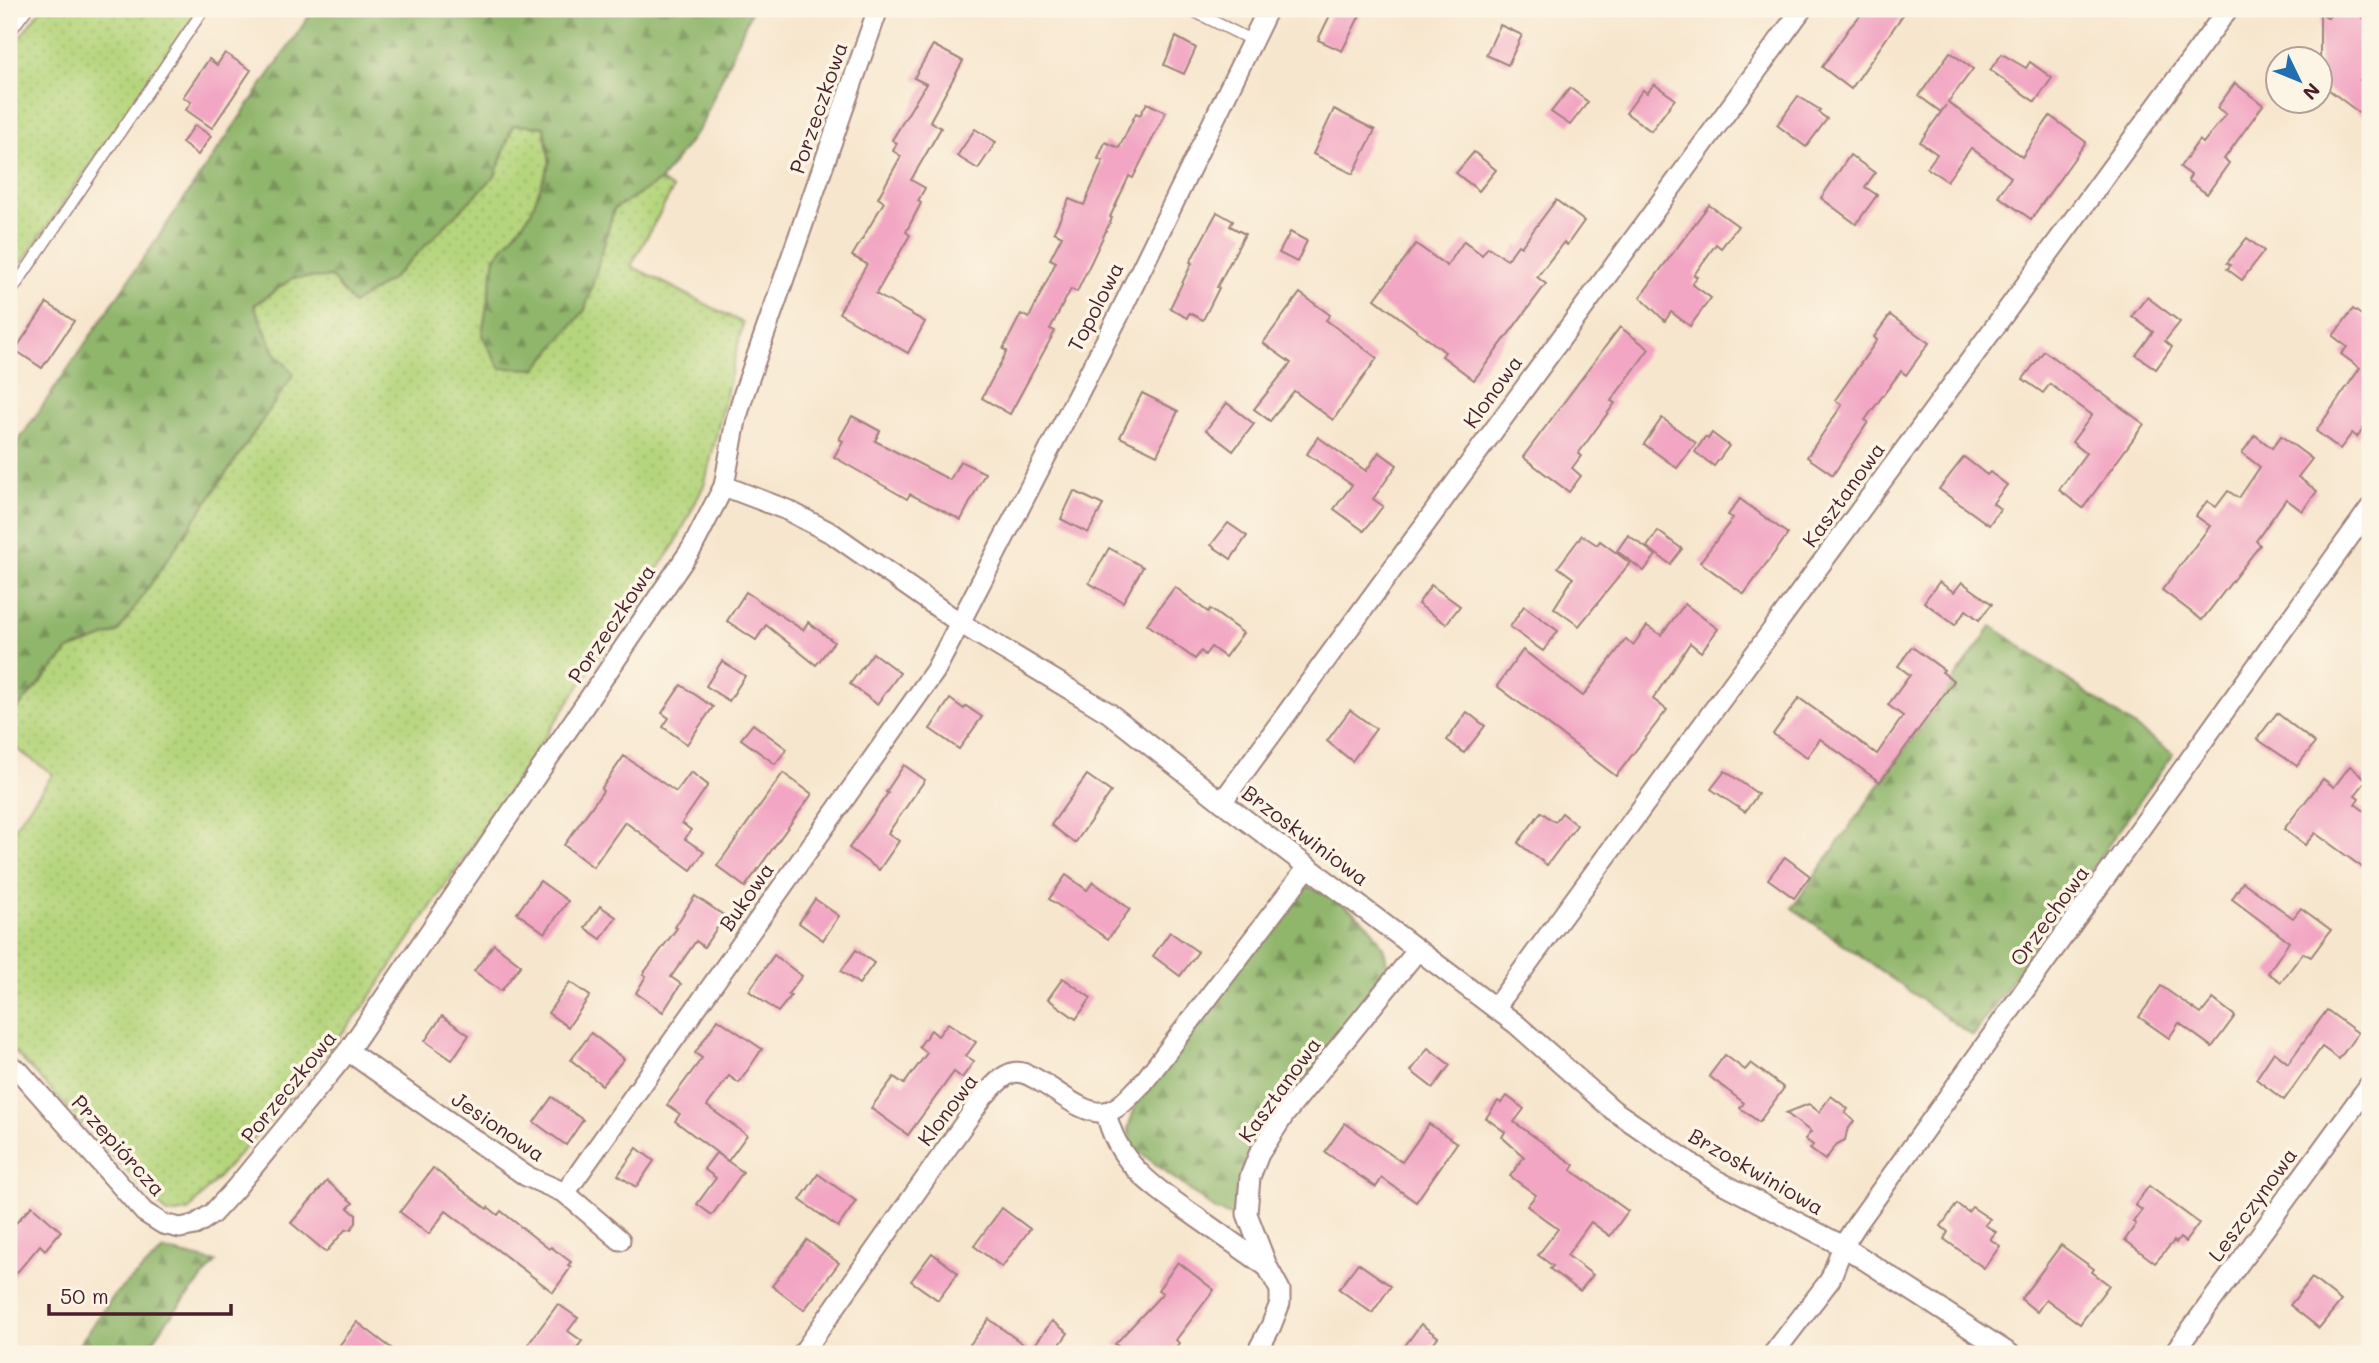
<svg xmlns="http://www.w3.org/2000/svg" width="2379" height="1363" viewBox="0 0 2379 1363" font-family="Mali,sans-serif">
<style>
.grass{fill:url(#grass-dots);stroke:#807a54;stroke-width:2}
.forest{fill:url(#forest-firs);stroke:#6d6a4c;stroke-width:2}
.building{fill:#f2a6c3}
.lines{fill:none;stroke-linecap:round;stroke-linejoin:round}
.lane-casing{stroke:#a0827c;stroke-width:13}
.street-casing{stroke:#a0827c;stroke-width:23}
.lane{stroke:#fff;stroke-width:10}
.street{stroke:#fff;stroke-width:19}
.labels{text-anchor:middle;stroke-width:7;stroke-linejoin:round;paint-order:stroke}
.street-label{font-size:21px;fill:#4a1f2b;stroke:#fcf5e5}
</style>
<defs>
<pattern id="grass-dots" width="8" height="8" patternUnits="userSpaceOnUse" patternTransform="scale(1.75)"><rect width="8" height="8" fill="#b5d57d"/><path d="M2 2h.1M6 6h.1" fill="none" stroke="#9db66c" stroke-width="1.8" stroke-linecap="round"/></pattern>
<pattern id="forest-firs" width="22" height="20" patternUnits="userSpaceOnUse" patternTransform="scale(1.75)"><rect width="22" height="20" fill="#90b66c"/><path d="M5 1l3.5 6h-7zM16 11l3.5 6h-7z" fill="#789359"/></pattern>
</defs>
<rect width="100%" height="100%" fill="#fcf5e5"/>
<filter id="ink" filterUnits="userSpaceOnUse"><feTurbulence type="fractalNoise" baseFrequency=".0143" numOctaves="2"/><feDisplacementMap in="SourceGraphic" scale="14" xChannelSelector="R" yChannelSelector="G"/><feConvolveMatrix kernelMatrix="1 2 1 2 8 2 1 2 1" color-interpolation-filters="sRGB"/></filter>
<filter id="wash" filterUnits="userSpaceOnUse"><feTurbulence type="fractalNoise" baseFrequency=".00686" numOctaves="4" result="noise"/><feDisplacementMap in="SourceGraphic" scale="28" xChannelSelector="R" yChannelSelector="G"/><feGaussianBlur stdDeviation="1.57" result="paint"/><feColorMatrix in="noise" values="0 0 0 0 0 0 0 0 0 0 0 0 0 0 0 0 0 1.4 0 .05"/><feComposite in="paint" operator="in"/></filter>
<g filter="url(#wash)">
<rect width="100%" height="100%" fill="#f7e6ce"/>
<!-- grass -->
<g class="grass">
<path d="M41 9H199L9 281V52Z"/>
<path d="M513 125 544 127 550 162 530 214 495 258 602 251 614 209 660 181 673 189 631 266 743 323 705 483 676 542 363 1008 283 1105 188 1211 168 1214 15 1052 9 1050V835L53 774 9 744V718L69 650 118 632 274 351 254 306 293 278 332 277 353 304 495 176Z"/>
</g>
<!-- forest -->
<g class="forest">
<path d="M314 9H752L701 126 660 181 614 209 585 310 536 369 500 368 482 335 495 258 530 214 550 162 544 127 513 125 495 176 393 278 353 304 331 277 293 278 254 305 274 351 294 374 118 632 69 650 9 718V455Z"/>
<path d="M1992 626 2173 754 1973 1036 1792 908Z"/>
<path d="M1309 887C1339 900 1371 918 1384 950 1387 958 1387 969 1389 977L1245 1167 1235 1197 1238 1218 1217 1211 1133 1147 1128 1129 1137 1102 1297 891Z"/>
<path d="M164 1250 216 1262 169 1318 144 1354H72L117 1292Z"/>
</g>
<g id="blocks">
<!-- building -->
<g class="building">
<path d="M1333 9H1363L1342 51 1318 40Z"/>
<path d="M1866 9H1907L1851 89 1822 67 1850 27Z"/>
<path d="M2335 9H2351L2370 23V67L2360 80 2370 87V121L2320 83V12L2328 18Z"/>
<path d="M1500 25 1522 35 1508 65 1486 55Z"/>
<path d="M1176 37 1196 48 1184 74 1164 65Z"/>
<path d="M933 45 963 61 930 121 941 128 911 180 925 188 918 201 921 203 906 232 910 235 876 294 925 322 908 353 839 313 867 264 852 256 884 202 878 198 901 156 893 151 897 143 892 140 926 84 914 78Z"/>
<path d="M1950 52 1973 69 1948 102 2022 157 2050 116 2086 142 2031 219 1998 196 2011 177 1971 148 1947 181 1927 168 1937 154 1920 142 1946 105 1941 112 1919 96Z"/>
<path d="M225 53 251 70 212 128 186 110 191 102 183 97 209 59 217 65Z"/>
<path d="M2002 54 2026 68 2030 62 2052 78 2035 102 1990 70Z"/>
<path d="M2235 83 2263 105 2224 159 2229 163 2207 194 2188 180 2191 175 2180 167 2199 140 2203 143 2226 114 2217 108Z"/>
<path d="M1654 84 1675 99 1651 131 1626 113 1643 90 1647 93Z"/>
<path d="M1570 88 1588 102 1570 125 1551 112Z"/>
<path d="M1798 96 1820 110 1818 112 1827 119 1806 147 1777 125Z"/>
<path d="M1147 103 1166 112 1133 178 1129 176 1110 217 1112 218 1077 292 1071 289 1050 329 1055 331 1010 414 982 398 1007 351 1003 349 1021 314 1029 318 1056 262 1050 259 1062 236 1054 232 1069 199 1084 205 1103 161 1098 159 1105 142 1119 148 1136 113 1140 115Z"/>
<path d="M1334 109 1375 130 1353 174 1313 154Z"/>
<path d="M195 125 211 136 198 155 182 143Z"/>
<path d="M975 129 996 142 978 169 957 156Z"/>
<path d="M1474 152 1496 170 1479 191 1456 173Z"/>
<path d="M1850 155 1875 173 1865 187 1877 195 1856 224 1821 198Z"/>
<path d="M1556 200 1584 221 1567 245 1564 242 1537 277 1546 284 1474 380 1442 356 1445 352 1375 299 1416 244 1447 266 1464 241 1482 255 1488 247 1507 260 1518 245 1521 247Z"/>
<path d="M1709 205 1738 226 1721 248 1716 244 1694 275 1697 277 1692 284 1711 298 1690 326 1671 312 1665 321 1640 297Z"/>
<path d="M1217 212 1233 221 1230 226 1245 234 1217 287 1219 288 1203 320 1189 313 1187 318 1170 308 1192 263 1190 262Z"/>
<path d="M1290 232 1307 241 1297 262 1279 253Z"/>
<path d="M2247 238 2264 251 2242 280 2227 269 2231 265 2227 263Z"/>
<path d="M1300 293 1330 315 1326 320 1377 358 1333 420 1294 391 1270 421 1254 409 1291 363 1263 343Z"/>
<path d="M2147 297 2180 322 2165 341 2172 347 2156 369 2136 355 2153 332 2132 316Z"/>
<path d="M47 303 74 321 42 368 15 350Z"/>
<path d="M2353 309 2370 321V418L2357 437 2352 433 2340 449 2316 431 2360 368 2341 354 2347 347 2333 336Z"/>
<path d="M1890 315 1929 343 1906 375 1901 371 1865 420 1868 422 1833 475 1807 457 1842 405 1835 400 1877 340 1874 337Z"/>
<path d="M1620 327 1649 349 1611 401 1615 403 1578 454 1581 456 1572 468 1581 476 1569 492 1523 457Z"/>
<path d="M2044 351 2144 424 2083 508 2059 490 2086 453 2072 442 2092 415 2050 384 2043 393 2023 379Z"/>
<path d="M1142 393 1178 411 1157 455 1120 437Z"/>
<path d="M1227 403 1254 424 1233 451 1206 430Z"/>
<path d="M852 416 880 431 875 441 950 480 960 461 985 473 961 520 910 494 907 499 834 457 843 441 839 439Z"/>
<path d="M1662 418 1696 443 1677 468 1644 444Z"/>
<path d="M1712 433 1729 446 1714 466 1695 452 1705 437 1708 439Z"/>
<path d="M2255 435 2272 448 2281 436 2312 459 2298 477 2317 491 2302 511 2286 499 2256 541 2260 545 2202 620 2162 590 2210 526 2196 516 2207 501 2216 507 2228 491 2239 498 2260 467 2242 453Z"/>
<path d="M1318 437 1366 471 1379 452 1397 465 1373 499 1383 506 1364 531 1334 509 1352 485 1307 454Z"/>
<path d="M1964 457 1987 475 1990 472 2007 485 1993 503 2000 509 1989 525 1939 489Z"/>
<path d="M1074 491 1103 505 1088 533 1061 519Z"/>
<path d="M1740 499 1788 534 1744 594 1700 562 1733 518 1728 515Z"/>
<path d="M1228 523 1247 536 1231 559 1211 545Z"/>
<path d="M1658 531 1682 549 1670 564 1647 547Z"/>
<path d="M1582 535 1597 545 1600 541 1630 563 1579 626 1554 608 1573 578 1558 567Z"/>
<path d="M1628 535 1656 555 1644 571 1617 551Z"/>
<path d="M1109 548 1143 567 1123 602 1089 583Z"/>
<path d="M1939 582 1954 592 1962 582 1992 604 1979 620 1966 610 1955 625 1924 602Z"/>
<path d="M1431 585 1460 606 1446 624 1418 604Z"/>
<path d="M1175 587 1208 612 1210 609 1243 633 1225 657 1211 647 1205 655 1201 651 1195 659 1147 624Z"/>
<path d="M746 592 803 630 808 622 834 642 816 665 766 625 756 640 727 621Z"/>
<path d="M1685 604 1718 629 1701 652 1690 643 1653 699 1667 710 1616 776 1497 686 1523 650 1583 696 1626 639 1633 645 1647 626 1661 635Z"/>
<path d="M1524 606 1558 631 1543 651 1510 627Z"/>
<path d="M1912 647 1944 670 1942 672 1954 681 1880 782 1820 739 1807 757 1773 734 1799 698 1877 754 1903 716 1888 705 1910 675 1898 666Z"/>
<path d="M873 653 900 673 877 704 850 684Z"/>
<path d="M722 661 745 676 729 701 706 686Z"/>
<path d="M681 685 713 707 687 744 663 727 669 718 662 713Z"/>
<path d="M950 699 964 709 966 706 982 717 959 749 930 729Z"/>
<path d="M1350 710 1376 729 1352 761 1327 741Z"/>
<path d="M1467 712 1485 726 1464 753 1447 740Z"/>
<path d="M2277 713 2315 743 2297 766 2257 739Z"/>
<path d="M753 724 787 749 775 764 741 739Z"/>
<path d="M624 756 676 792 691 772 708 785 682 823 691 830 685 839 704 852 691 870 625 822 593 867 564 845 603 791 601 789Z"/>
<path d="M904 765 925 780 888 833 899 841 879 870 849 848 888 793 886 792Z"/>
<path d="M2350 766 2367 780 2355 795 2359 798 2355 804 2370 815V873L2315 833 2305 845 2284 829 2323 779 2334 787Z"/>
<path d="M1725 771 1758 794 1745 812 1711 789Z"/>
<path d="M783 773 812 794 745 887 717 866Z"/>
<path d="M1087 775 1111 792 1075 843 1051 825Z"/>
<path d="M1541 812 1555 822 1562 813 1577 825 1547 865 1518 843Z"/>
<path d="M1785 857 1810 876 1794 898 1768 879Z"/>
<path d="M1066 875 1087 890 1093 882 1130 909 1108 939 1049 899Z"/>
<path d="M540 881 568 901 545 933 517 913Z"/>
<path d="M2243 882 2293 918 2301 908 2331 930 2311 957 2303 953 2281 982 2268 973 2289 942 2232 899Z"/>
<path d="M695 896 725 916 704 947 696 941 671 977 681 984 663 1012 636 993 646 976 643 974 677 928 675 927Z"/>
<path d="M815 899 839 916 823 940 799 923Z"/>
<path d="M600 906 616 917 601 939 585 928Z"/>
<path d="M1170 932 1198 952 1180 976 1153 956Z"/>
<path d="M494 944 521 965 501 991 474 971Z"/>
<path d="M856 950 874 963 859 984 841 971Z"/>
<path d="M774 955 802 976 788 994 791 996 778 1012 749 991Z"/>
<path d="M1063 978 1091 998 1076 1019 1048 999Z"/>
<path d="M570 982 590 996 568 1027 548 1013Z"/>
<path d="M2161 986 2201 1014 2213 999 2235 1016 2212 1047 2179 1023 2169 1038 2139 1017Z"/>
<path d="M2327 1010 2358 1033 2339 1059 2322 1047 2284 1100 2256 1079 2274 1052 2288 1063Z"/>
<path d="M442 1016 469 1035 452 1060 425 1041Z"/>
<path d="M718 1019 762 1049 739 1083 729 1076 707 1106 747 1135 728 1161 675 1121 680 1114 667 1105 702 1058 695 1053Z"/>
<path d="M948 1023 976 1042 966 1056 974 1061 962 1078 954 1072 908 1135 871 1108 894 1077 904 1084 927 1053 919 1047 931 1030 938 1036Z"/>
<path d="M591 1033 624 1059 602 1085 571 1060Z"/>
<path d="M1428 1048 1450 1065 1433 1088 1411 1071Z"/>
<path d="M1725 1055 1745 1070 1751 1063 1784 1088 1759 1122 1740 1108 1744 1103 1709 1076Z"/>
<path d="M1507 1096 1524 1109 1514 1122 1574 1165 1571 1170 1628 1211 1610 1236 1591 1222 1567 1255 1593 1275 1580 1291 1550 1269 1553 1266 1538 1255 1558 1229 1527 1206 1536 1195 1510 1176 1524 1157 1502 1137 1505 1132 1486 1118 1498 1101 1501 1103Z"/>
<path d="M1831 1096 1848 1109 1845 1113 1854 1121 1847 1131 1845 1140 1837 1144 1825 1160 1810 1149 1813 1145 1805 1139 1811 1132 1786 1113 1809 1104 1819 1112Z"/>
<path d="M552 1097 583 1120 566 1145 534 1122Z"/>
<path d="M1345 1123 1402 1162 1429 1124 1457 1143 1416 1202 1382 1178 1376 1187 1325 1152Z"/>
<path d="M637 1148 654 1161 636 1187 618 1175Z"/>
<path d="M716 1153 743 1172 712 1215 697 1204 716 1178 704 1169Z"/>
<path d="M433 1168 487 1209 488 1207 498 1215 501 1211 549 1249 551 1247 571 1262 568 1265 571 1267 553 1292 446 1211 429 1234 400 1212Z"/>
<path d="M818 1174 856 1201 838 1227 800 1200Z"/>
<path d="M327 1181 353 1203 348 1208 356 1215V1223L351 1229 345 1230 326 1252 291 1223Z"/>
<path d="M2149 1186 2199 1223 2185 1242 2180 1238 2176 1243 2174 1241 2155 1263 2125 1240 2136 1224 2133 1222 2142 1210 2135 1205Z"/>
<path d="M1957 1204 1968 1212 1972 1207 1990 1219 1985 1225 1996 1232 1990 1239 2000 1246 1984 1268 1944 1239 1948 1232 1941 1226Z"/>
<path d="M32 1206 61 1231 45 1250 40 1245 9 1282V1230Z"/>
<path d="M1002 1208 1030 1229 1002 1267 974 1246Z"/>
<path d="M807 1240 839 1263 804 1310 772 1286Z"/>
<path d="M2061 1245 2094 1269 2092 1272 2109 1285 2080 1324 2046 1299 2037 1312 2021 1299Z"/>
<path d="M932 1253 958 1273 938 1300 911 1281Z"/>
<path d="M1178 1262 1214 1290 1176 1340 1179 1343 1171 1354H1129L1115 1344 1163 1293 1158 1290Z"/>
<path d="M1358 1263 1391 1286 1372 1313 1339 1289Z"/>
<path d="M2312 1278 2341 1301 2319 1328 2290 1305Z"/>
<path d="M558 1304 578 1318 568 1331 582 1341 572 1354H521Z"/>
<path d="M989 1319 1031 1350 1052 1321 1068 1333 1053 1354H963Z"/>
<path d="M357 1322 399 1354H333Z"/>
<path d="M1421 1324 1438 1337 1425 1354H1399Z"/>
</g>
</g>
</g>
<g filter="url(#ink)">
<use href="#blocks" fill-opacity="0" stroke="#a0827c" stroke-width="2"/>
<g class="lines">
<!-- lane casing -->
<g class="lane-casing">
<g id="lane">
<path d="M1189 9 1253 41"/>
<path d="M9 33 27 9"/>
<path d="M9 295 204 9"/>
</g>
</g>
<!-- street casing -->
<g class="street-casing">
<g id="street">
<path d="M724 486 787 510 833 534 960 623 1109 713 1222 802 1516 1024 1613 1110 1714 1179 1843 1246 2010 1354"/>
<path d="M1222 802 1802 9"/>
<path d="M1495 1008 2228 9"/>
<path d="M348 1051 526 1176 565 1193 620 1240"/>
<path d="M9 1065 20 1072 144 1212 163 1224 180 1228 195 1225 212 1214 235 1189 348 1051 692 548 724 486 736 420 744 393 878 9"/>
<path d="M1106 1112C1117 1164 1154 1187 1195 1216 1218 1232 1242 1249 1266 1266"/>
<path d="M565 1193 935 671 1118 317 1268 9"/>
<path d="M802 1354 983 1097C992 1088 1000 1077 1012 1073 1035 1066 1076 1117 1105 1112 1120 1110 1132 1093 1143 1083L1308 867"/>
<path d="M1256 1354 1271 1326 1280 1303V1290L1267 1266 1247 1214 1250 1177 1259 1154 1284 1115 1417 951"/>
<path d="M1773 1354 1830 1280 1843 1246 1857 1224 2370 508"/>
<path d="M2173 1354 2370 1084"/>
</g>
</g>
<!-- lane -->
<use href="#lane" class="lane"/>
<!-- street -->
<use href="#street" class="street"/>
</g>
</g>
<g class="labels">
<!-- street labels -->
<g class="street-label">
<text transform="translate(819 108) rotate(-71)" y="7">Porzeczkowa</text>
<text transform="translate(1096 307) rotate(-63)" y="7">Topolowa</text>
<text transform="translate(1493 392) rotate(-54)" y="7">Klonowa</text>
<text transform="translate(1844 495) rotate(-54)" y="7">Kasztanowa</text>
<text transform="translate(612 624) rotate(-56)" y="7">Porzeczkowa</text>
<text transform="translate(1305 836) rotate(37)" y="7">Brzoskwiniowa</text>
<text transform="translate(747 897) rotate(-55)" y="7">Bukowa</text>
<text transform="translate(2050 916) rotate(-54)" y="7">Orzechowa</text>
<text transform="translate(289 1087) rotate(-51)" y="7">Porzeczkowa</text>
<text transform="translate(1280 1090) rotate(-54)" y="7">Kasztanowa</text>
<text transform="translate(948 1110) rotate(-53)" y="7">Klonowa</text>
<text transform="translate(498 1127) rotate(34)" y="7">Jesionowa</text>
<text transform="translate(118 1146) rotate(48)" y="7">Przepiórcza</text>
<text transform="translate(1756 1172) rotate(30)" y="7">Brzoskwiniowa</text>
<text transform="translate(2253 1205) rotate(-54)" y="7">Leszczynowa</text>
</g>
</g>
<!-- margin -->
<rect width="2379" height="1363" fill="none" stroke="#fcf5e5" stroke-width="35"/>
<!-- north arrow -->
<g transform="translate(2299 80) rotate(133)"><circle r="33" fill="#fcf5e5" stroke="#b59f9b" stroke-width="2"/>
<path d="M0-5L12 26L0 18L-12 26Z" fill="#1f6fb2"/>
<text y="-10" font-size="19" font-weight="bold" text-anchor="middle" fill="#4a1f2b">N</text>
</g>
<!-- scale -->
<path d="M49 1304v10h182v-10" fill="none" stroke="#4a1f2b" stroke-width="3.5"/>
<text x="60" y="1304" font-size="21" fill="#4a1f2b" stroke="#fcf5e5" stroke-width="5" paint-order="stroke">50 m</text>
</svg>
